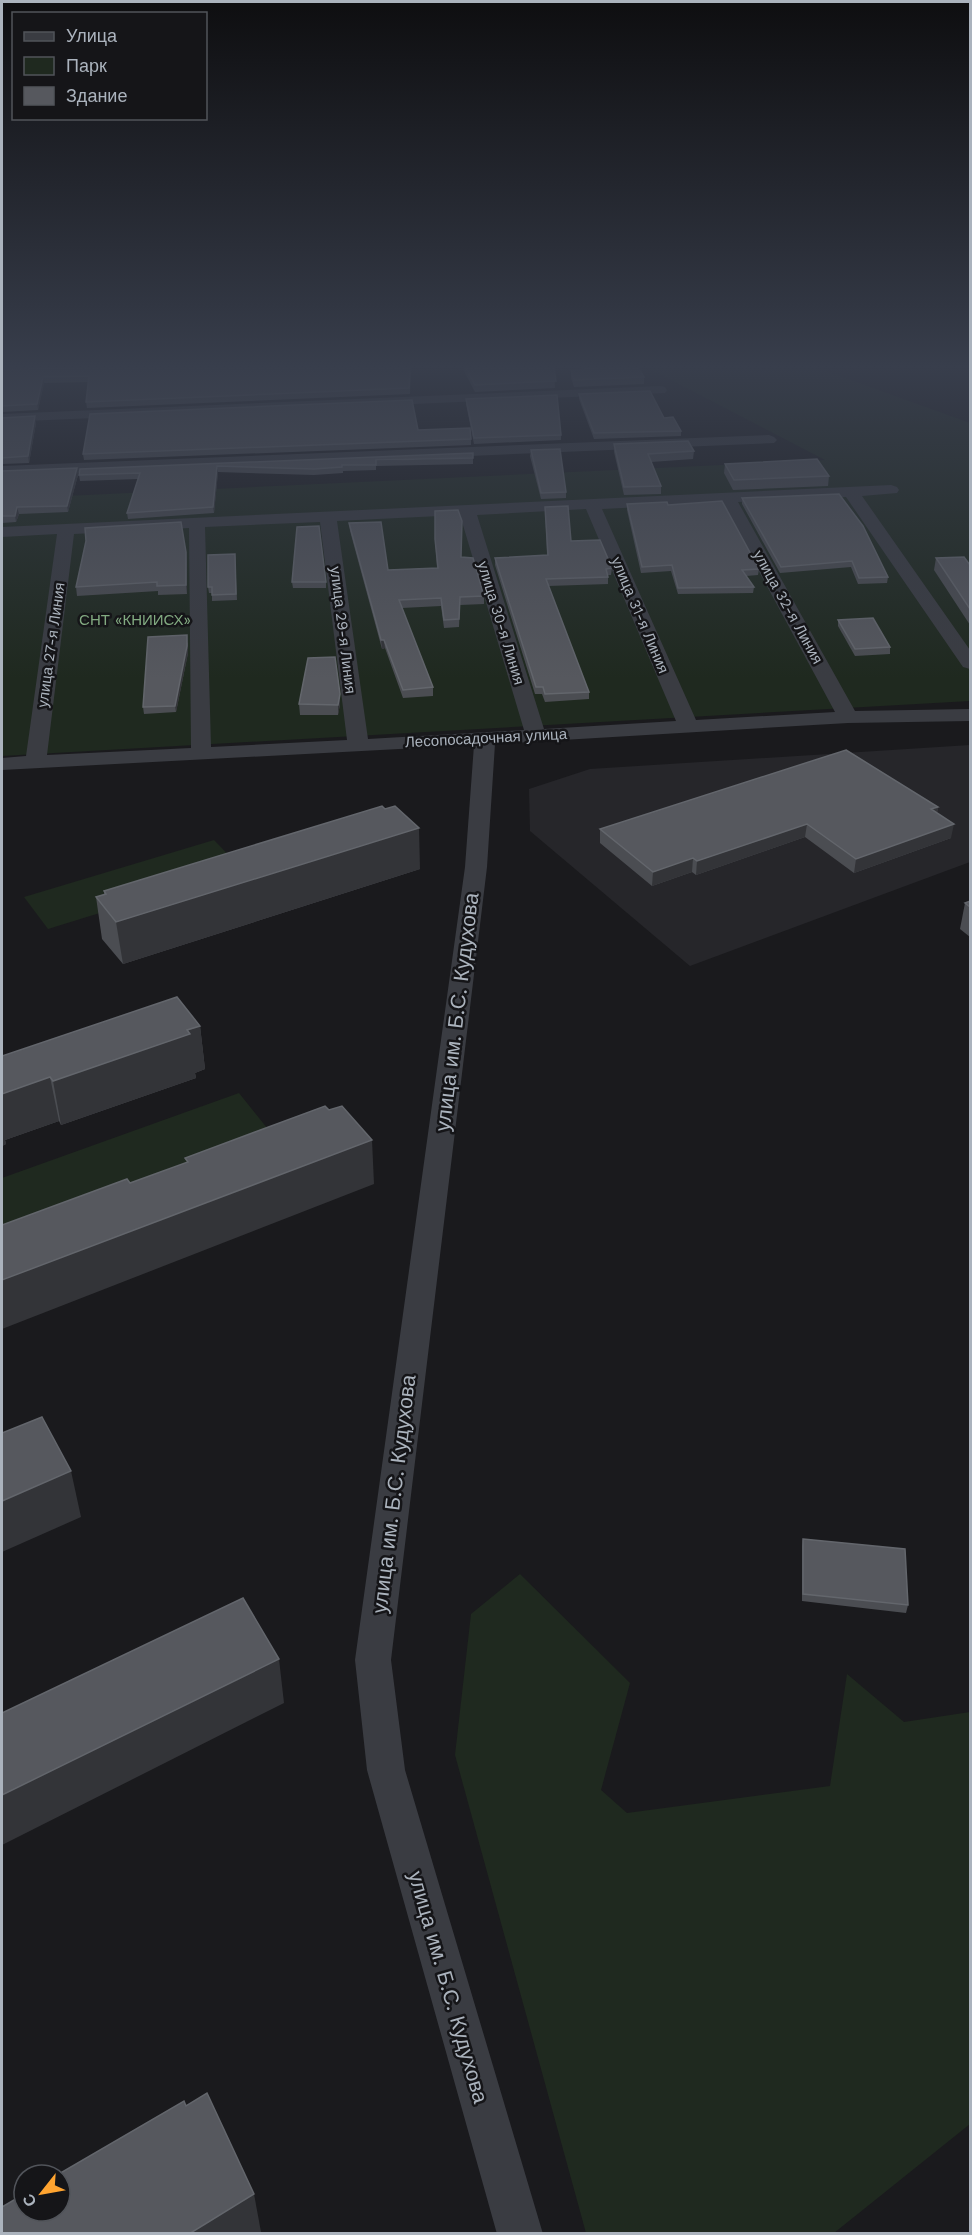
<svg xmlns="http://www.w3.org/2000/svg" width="972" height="2235" viewBox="0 0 972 2235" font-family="'Work Sans',sans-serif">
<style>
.built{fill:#26262a}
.green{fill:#1f291f}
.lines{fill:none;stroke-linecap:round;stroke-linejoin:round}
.street{fill:#3a3c42;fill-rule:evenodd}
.wall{fill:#4b4d52}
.shaded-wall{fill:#333438}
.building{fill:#56585e;stroke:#63666c;stroke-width:1.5}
.labels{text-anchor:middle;stroke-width:5;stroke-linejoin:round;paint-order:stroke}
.far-street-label{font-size:15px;fill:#abb3bd;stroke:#151518}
.far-park-label{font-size:15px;fill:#82aa81;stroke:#151518}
.near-street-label{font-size:21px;fill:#abb3bd;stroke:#151518}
</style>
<rect width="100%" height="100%" fill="#1a1a1d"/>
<!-- built -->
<path class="built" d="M970 745V862L690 966 530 831 529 789 590 769Z"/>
<!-- green -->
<g class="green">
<path d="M646 367H815L970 423V701L2 756V499L825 460Z"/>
<path d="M214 840 242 869 48 929 24 897Z"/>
<path d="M239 1093 276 1139 2 1241V1178Z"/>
<path d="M520 1574 630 1683 601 1790 627 1813 830 1786 847 1674 904 1722 970 1712V2124L834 2233H586L455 1755 471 1614Z"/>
</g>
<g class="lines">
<!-- street -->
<g class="street">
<path d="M2 367H94L87 371 2 374Z"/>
<path d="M660 386 665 387 667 390 665 393 2 422V414Z"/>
<path d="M769 435 774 437 777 440 774 443 2 476V466Z"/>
<path d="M891 485 897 487 899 490 897 493 862 496 970 650V669L963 667 846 497 738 502 855 711 970 709V721L848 723 495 744 487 867 391 1660 405 1770 543 2234H497L367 1770 355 1660 465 867 474 745 2 770V758L26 756 57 534 2 537V527ZM722 503 835 712 696 720 602 509ZM586 509 676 721 544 729 477 515ZM460 515 524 730 368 739 337 521ZM320 522 347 740 211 747 205 527ZM189 528 191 748 47 755 74 534Z"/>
</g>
</g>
<!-- wall -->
<g class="wall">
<path d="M411 367 410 394 87 408 86 402 89 382 44 383 38 410 2 412V370Z"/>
<path d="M462 367H554L555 388 475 392Z"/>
<path d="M571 371 644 377V384L574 387 571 378Z"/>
<path d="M579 394 664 418 681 431V436L594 439 579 399Z"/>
<path d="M466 399 561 435V440L474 444 466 404Z"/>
<path d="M2 418 36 423 29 463 2 464Z"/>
<path d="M418 430 471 439V445L84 460 83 454Z"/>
<path d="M614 444 694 451 693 459 651 462 661 486V494L624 495 614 452Z"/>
<path d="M531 450 566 492V498L541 499 530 456Z"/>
<path d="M473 458V464L376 466V470L343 471V473L314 475 218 472 214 513 128 519 127 513 138 479 80 481 79 475 80 469Z"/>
<path d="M725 464 829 476 828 486 733 490 724 473Z"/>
<path d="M77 468 78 475 68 512 19 514 16 522 2 523V471Z"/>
<path d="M742 498 888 577 887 583 858 584 851 567 780 573 742 504Z"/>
<path d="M627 504 668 505 759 569 758 575 746 576 754 587 753 593 678 594 671 571 641 573 627 510Z"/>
<path d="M545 507 571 541 612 568 611 575H608V584L548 586 589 692V699L545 702 542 694H535L495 565V558L547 555Z"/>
<path d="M349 523 388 570 437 568 435 539 484 596V604L460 605 459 627 444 628 441 606 402 608 433 687V696L403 698 385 648 382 649 350 531Z"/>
<path d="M235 554 237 600 212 601V593H209L208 587Z"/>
<path d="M936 558 970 565V625L934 570Z"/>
<path d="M187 561V594L158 595V591L77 596 76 587Z"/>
<path d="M292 582H326V588H293Z"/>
<path d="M838 620 890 647V654L855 656 838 626Z"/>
<path d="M188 642V653L176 712 144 714 143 707Z"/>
<path d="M340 694V704L338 715H300L299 704Z"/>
<path d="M938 807 937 813 951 838 854 873 805 837 696 875 692 872 652 886 600 843V829Z"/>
<path d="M420 869 123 964 102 939 96 897 104 894V891Z"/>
<path d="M970 901V937L960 929 965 903Z"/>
<path d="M200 1026 205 1069 195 1073 196 1078 61 1125 59 1121 5 1140 6 1144 2 1146V1056Z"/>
<path d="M803 1539 908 1605 906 1613 802 1601V1546Z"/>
</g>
<!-- shaded-wall -->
<g class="shaded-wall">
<path d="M43 377 44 383 38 410 37 404Z"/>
<path d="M35 416 36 423 29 463 28 456Z"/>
<path d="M217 466 218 472 214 513 213 507Z"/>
<path d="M77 468 78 475 68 512 67 506Z"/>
<path d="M17 507 19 514 16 522 15 516Z"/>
<path d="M186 552 187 561V594L186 585Z"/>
<path d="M187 635 188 653 176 712 175 706Z"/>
<path d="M381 640H384L385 648 382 649Z"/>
<path d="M340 694V704L338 715V705Z"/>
<path d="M938 807 936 820 931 809Z"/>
<path d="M807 824 805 837 696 875 697 861Z"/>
<path d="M954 824 951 838 854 873 856 859Z"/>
<path d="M419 828 420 869 123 964 116 922Z"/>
<path d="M693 858 692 872 652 886 653 872Z"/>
<path d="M200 1026 205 1069 195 1073 196 1078 61 1125 53 1081Z"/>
<path d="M50 1077 59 1121 5 1140 6 1144 2 1146V1094Z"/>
<path d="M372 1140 374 1184 2 1329V1280Z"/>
<path d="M71 1471 81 1517 2 1552V1501Z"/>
<path d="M279 1659 284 1703 2 1845V1795Z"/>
<path d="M254 2194 261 2232 259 2234H189Z"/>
</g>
<!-- building -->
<g class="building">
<path d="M86 367H410L409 388 86 402 89 376 43 377 37 404 2 406V370Z"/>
<path d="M465 367H554L556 381 475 385Z"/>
<path d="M597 367H636L640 370 644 377 574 380 571 371Z"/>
<path d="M650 391 664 418 673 417 681 431 594 433 579 394Z"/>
<path d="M557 395 561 435 474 438 466 399Z"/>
<path d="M412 400 418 430 470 428 471 439 83 454 90 414Z"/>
<path d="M35 416 28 456 2 458V418Z"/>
<path d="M688 441 694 451 648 454 661 486 624 487 614 444Z"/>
<path d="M560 449 566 492 541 493 531 450Z"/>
<path d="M473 453V458L376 460V465H342V467L314 469 217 466 213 507 127 513 140 473 79 475 80 469Z"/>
<path d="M817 459 829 476 734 480 725 464Z"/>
<path d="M77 468 67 506 17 507 15 516H2V471Z"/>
<path d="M839 494 863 526 888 577 859 578 852 561 781 567 742 498Z"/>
<path d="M722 501 759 569 742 570 754 587 678 588 672 565 642 567 627 504 667 502 668 505Z"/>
<path d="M568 506 571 541 600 540 612 568 606 569 608 577 546 579 589 692 545 694 543 687H536L495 558 548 555 545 507Z"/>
<path d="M458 510 462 521 461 557 473 558 484 596 460 597 459 619 444 620 441 598 399 600 433 687 403 690 384 640H381L349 523 381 522 388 570 438 568 435 539V511Z"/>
<path d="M181 522 186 552V585L157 586V582L76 587 86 541 85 528Z"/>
<path d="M319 526 326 582H292L297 527Z"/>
<path d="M235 554 236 594 212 595V587H208V555Z"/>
<path d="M964 557 970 565V609L936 558Z"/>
<path d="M873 618 890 647 855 649 838 620Z"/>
<path d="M187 635V646L175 706 143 707 148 637Z"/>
<path d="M335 657 340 694 338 705 299 704 308 658Z"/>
<path d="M846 750 938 807 931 809 954 824 856 859 807 824 697 861 693 858 653 872 600 829Z"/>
<path d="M382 806 385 809 395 806 419 828 116 922 96 897 106 894 104 891Z"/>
<path d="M970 901V907L965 903Z"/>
<path d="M177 997 200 1026 187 1030 190 1034 53 1081 50 1077 2 1094V1056Z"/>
<path d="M325 1106 329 1110 342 1106 372 1140 2 1280V1225L127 1179 130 1183 188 1162 185 1158Z"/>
<path d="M42 1417 71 1471 2 1501V1433Z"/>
<path d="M803 1539 905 1549 908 1605 803 1594Z"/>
<path d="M243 1598 279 1659 2 1795V1713Z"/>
<path d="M207 2093 254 2194 189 2234H2V2207L24 2194V2211H60V2175H57L184 2101 186 2106Z"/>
</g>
<!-- sky -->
<linearGradient id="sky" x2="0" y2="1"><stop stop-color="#0e0e10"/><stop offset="0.54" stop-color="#383e4c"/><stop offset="1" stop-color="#383e4c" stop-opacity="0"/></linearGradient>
<rect width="972" height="679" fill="url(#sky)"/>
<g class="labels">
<!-- far-street labels -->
<g class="far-street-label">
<text transform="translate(788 607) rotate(61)" y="5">улица 32-я Линия</text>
<text transform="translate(640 615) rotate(67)" y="5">улица 31-я Линия</text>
<text transform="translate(501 623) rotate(73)" y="5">улица 30-я Линия</text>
<text transform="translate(343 630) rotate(83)" y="5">улица 29-я Линия</text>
<text transform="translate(51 645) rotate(-82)" y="5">улица 27-я Линия</text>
<text transform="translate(486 738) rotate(-3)" y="5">Лесопосадочная улица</text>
</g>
<!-- far-park labels -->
<g class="far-park-label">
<text x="135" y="625">СНТ «КНИИСХ»</text>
</g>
<!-- near-street labels -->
<g class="near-street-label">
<text transform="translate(457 1012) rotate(-83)" y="7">улица им. Б.С. Кудухова</text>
<text transform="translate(394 1494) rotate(-83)" y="7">улица им. Б.С. Кудухова</text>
<text transform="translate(448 1987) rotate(74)" y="7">улица им. Б.С. Кудухова</text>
</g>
</g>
<!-- border -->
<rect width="972" height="2235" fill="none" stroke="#abb3bd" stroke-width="6"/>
<!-- legend -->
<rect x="12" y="12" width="195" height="108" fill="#151518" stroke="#51545a" stroke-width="1.5"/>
<rect x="24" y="32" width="30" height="9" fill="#3a3c42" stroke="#51545a" stroke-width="1.5"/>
<text x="66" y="42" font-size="18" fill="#abb3bd">Улица</text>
<rect x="24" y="57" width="30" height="18" fill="#1f291f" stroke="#51545a" stroke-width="1.5"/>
<text x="66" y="72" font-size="18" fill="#abb3bd">Парк</text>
<rect x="24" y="87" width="30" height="18" fill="#56585e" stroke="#51545a" stroke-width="1.5"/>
<text x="66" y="102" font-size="18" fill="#abb3bd">Здание</text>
<!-- north arrow -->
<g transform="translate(42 2193) rotate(239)"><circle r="28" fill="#151518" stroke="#51545a" stroke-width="1.5"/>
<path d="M0-4.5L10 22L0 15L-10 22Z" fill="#ffa430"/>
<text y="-9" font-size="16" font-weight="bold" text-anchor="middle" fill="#abb3bd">С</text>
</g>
</svg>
